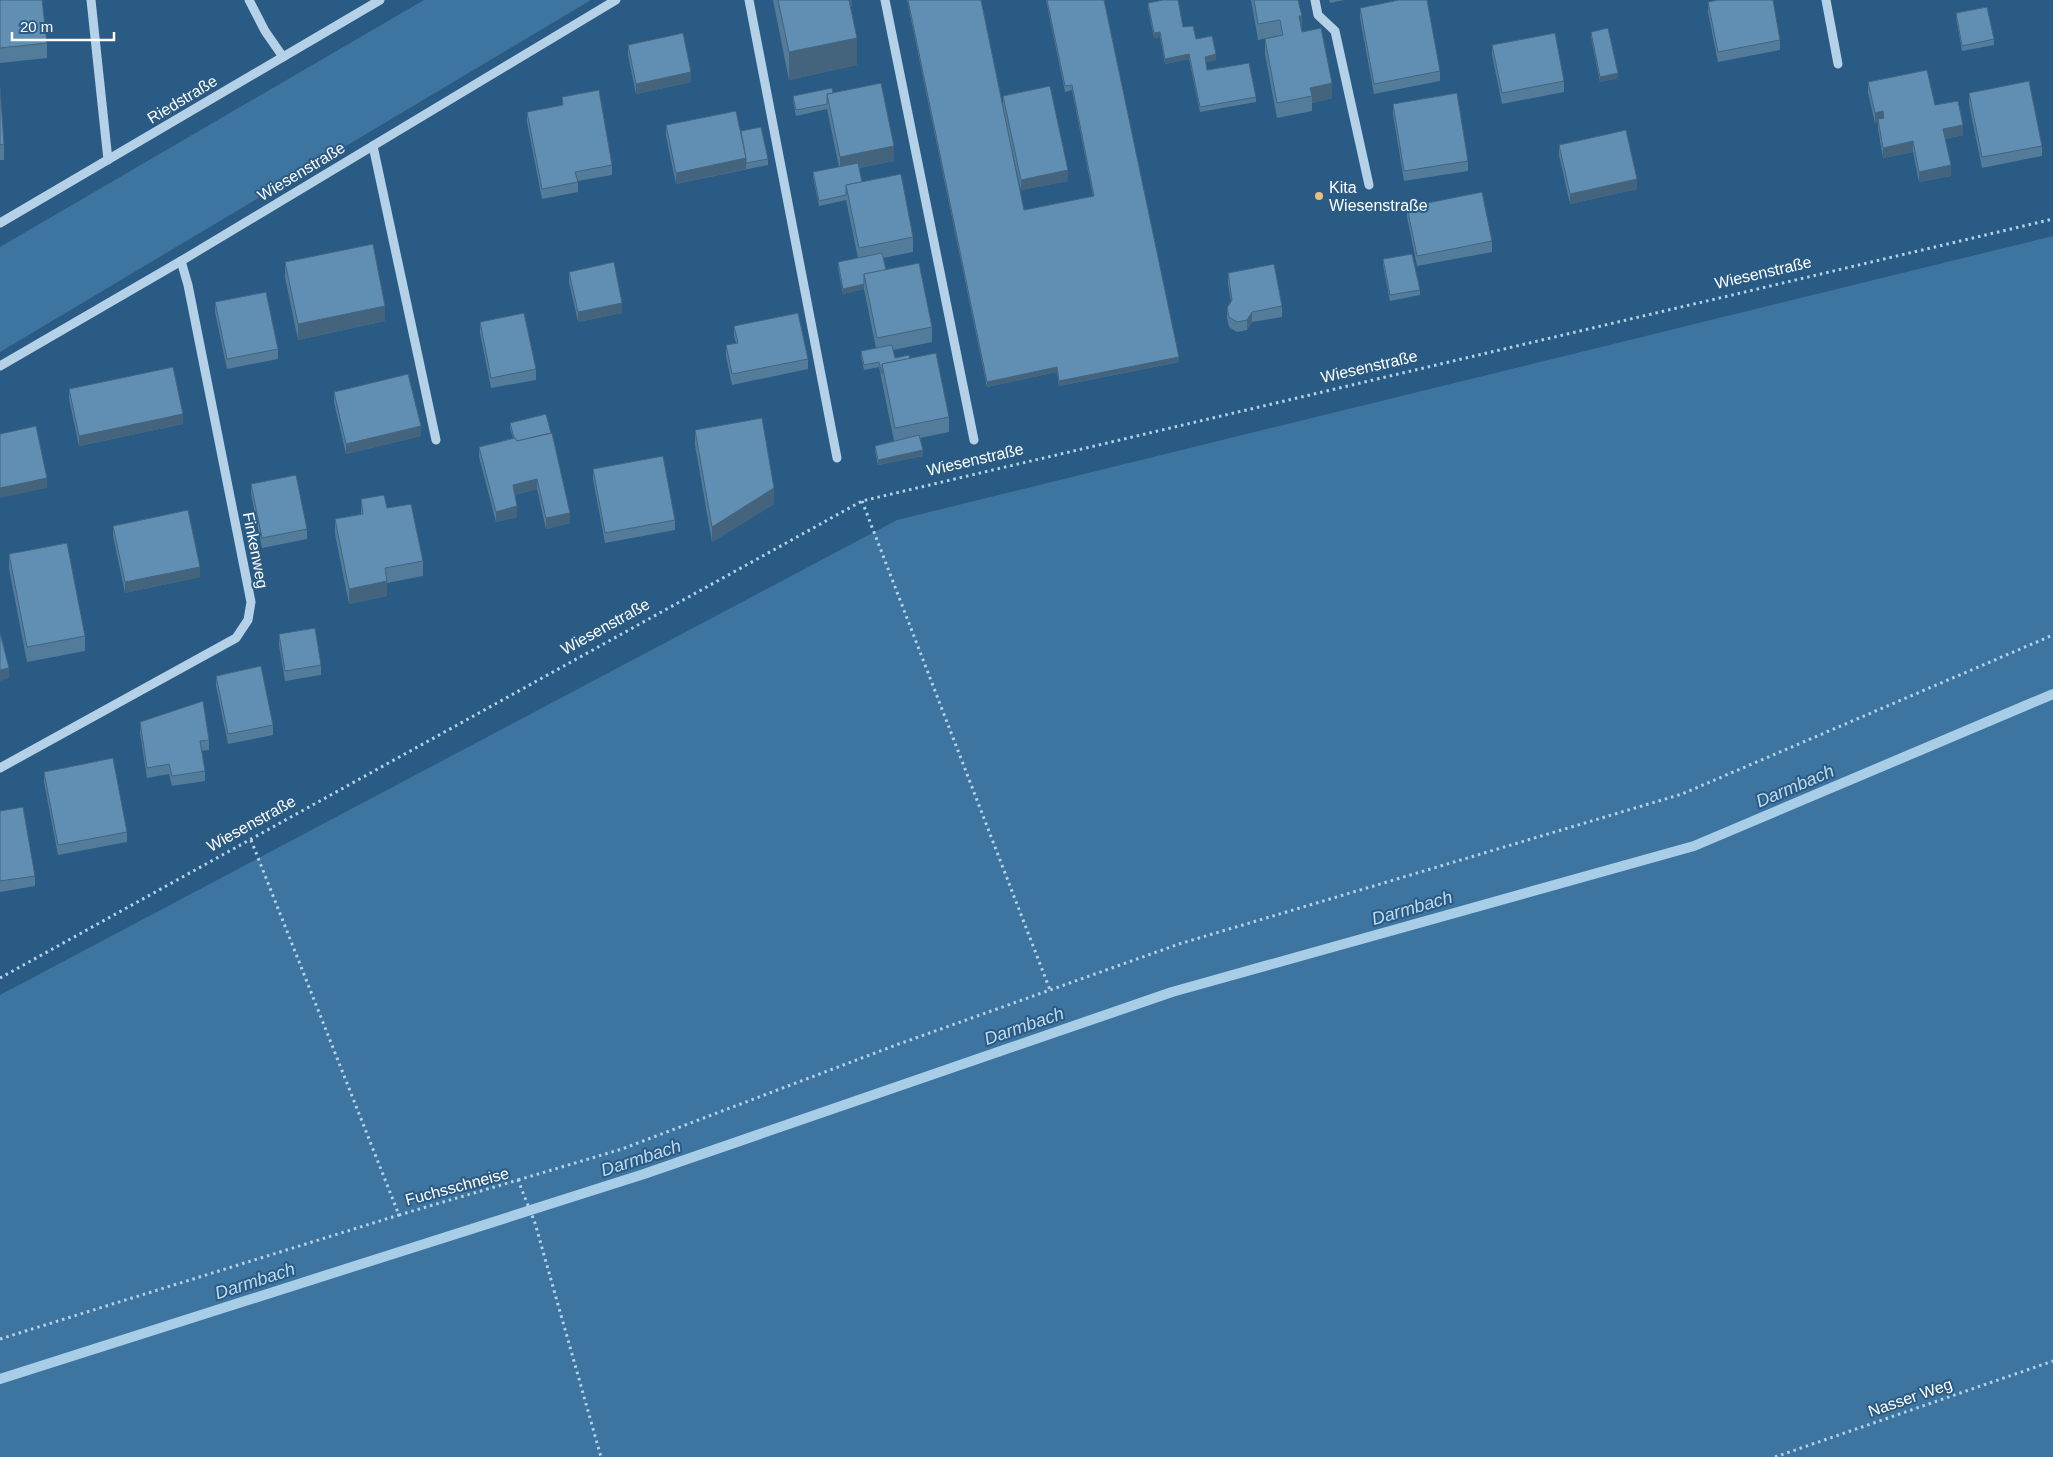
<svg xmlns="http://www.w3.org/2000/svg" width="2053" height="1457" viewBox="0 0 2053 1457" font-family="Arial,sans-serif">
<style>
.green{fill:#3e75a0}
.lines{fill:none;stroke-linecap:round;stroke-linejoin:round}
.stream{stroke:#a8cde7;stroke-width:10}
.path{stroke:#b4d1e7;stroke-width:3;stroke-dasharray:2.5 4;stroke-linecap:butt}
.minor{stroke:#b4d1e7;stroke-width:9}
.wall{fill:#537b9a}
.shaded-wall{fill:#44647d}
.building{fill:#618fb3;stroke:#44647d}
.poi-dot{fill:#eebf7b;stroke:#295b84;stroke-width:2}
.labels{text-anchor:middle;stroke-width:4;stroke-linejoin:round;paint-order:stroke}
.street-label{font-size:16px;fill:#fff;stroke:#295b84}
.poi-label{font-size:16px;fill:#fff;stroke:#295b84;text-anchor:start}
.water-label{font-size:18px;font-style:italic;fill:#bfdaee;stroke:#295b84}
</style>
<rect width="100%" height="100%" fill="#295b84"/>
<!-- green -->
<g class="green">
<path d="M424 0H591L0 352V247Z"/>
<path d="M2053 236V1457H0V995L897 520Z"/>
</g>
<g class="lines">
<!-- stream -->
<path class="stream" d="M0 1379 644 1174 1172 992 1694 846 2053 694"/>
<!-- path -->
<g class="path">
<path d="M862 501 1050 990"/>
<path d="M251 840 399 1215 518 1180 535 1223 601 1457"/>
<path d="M0 978 862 501 2053 219"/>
<path d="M518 1180 622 1149 896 1045 1179 944 1682 794 2053 635"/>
<path d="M0 1339 399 1215"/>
<path d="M1775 1457 2053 1361"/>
</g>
<!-- minor -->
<g class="minor">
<path d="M91 0 108 160"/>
<path d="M249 0 265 31 283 57"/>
<path d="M749 0 837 458"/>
<path d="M885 0 974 440"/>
<path d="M1315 0 1318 15 1335 31 1369 185"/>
<path d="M1826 0 1838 64"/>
<path d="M373 146 436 440"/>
<path d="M0 223 380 0"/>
<path d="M0 366 181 261 616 0"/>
<path d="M0 768 236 638 248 620 251 602 188 285 181 261"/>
</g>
</g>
<!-- wall -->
<g class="wall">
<path d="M0 0 47 43V58L0 63Z"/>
<path d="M773 0H852V7H850L857 65 789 80Z"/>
<path d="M907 0H981L1003 106V96L1068 181 1021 190 1007 128 1024 210 1093 196 1072 90 1065 92 1046 0H1104L1179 362 1059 386 1057 372 987 387Z"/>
<path d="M1251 0H1298L1302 30 1332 98 1312 103V111L1277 118 1265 54V39L1277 36 1258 40Z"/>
<path d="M1329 0H1344L1330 3Z"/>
<path d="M1708 2 1780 40V50L1718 62 1708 12Z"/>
<path d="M1148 3 1183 27 1216 60 1206 62 1207 70 1256 97V102L1200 112 1189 59 1165 64 1160 37 1154 38 1148 8Z"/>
<path d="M1360 8 1440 71V81L1374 94 1360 18Z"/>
<path d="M1956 13 1994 39V45L1962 51 1956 18Z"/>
<path d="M1591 32 1618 78 1600 82 1591 37Z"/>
<path d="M628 45 691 82 636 94 628 55Z"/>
<path d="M1492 45 1564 81V92L1502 104 1492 55Z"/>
<path d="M1868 82 1935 105 1963 135 1945 139 1951 176 1919 182 1913 152 1883 158 1878 129V122L1875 123 1868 93Z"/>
<path d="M0 88 4 144V160H0Z"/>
<path d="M833 93 894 161 859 168 862 182 913 237V252L883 258 886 270 932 327V342L893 350 895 358 910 359 949 417V432L920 438 923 456 878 465 875 451V446L894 441 879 367 864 370 861 356V351L876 348 864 289 843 294 838 268V262L858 258 846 200 819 206 813 177V172L839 167 827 109 796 116 793 101V96Z"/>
<path d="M1969 93 2042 146V156L1982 168 1969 104Z"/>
<path d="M562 97 612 165V175L578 181V192L542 199 527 122V112L562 105Z"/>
<path d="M1393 104 1468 161V171L1404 181 1393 114Z"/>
<path d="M666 125 741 131 768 159V165L676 184 666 136Z"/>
<path d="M1559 145 1637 189 1570 204 1559 155Z"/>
<path d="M1407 207 1492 241V252L1417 266 1407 217Z"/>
<path d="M1383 259 1420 290V295L1390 301 1383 265Z"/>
<path d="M285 262 385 321 298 340 285 277Z"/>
<path d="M569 272 622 313 578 322 569 282Z"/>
<path d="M1228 273 1282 306V317L1252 322 1247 330 1237 332 1229 327 1227 318V308L1231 302 1228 284Z"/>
<path d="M215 302 278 349V359L227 369 215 312Z"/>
<path d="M480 322 536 369V380L491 388 480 333Z"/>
<path d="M734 326 808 359V369L732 385 726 356V345L736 343 734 336Z"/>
<path d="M69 389 183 424 79 446 69 399Z"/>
<path d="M334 392 421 436 346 454 334 402Z"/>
<path d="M510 423 570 523 546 529 537 489 515 495 517 517 496 522 479 457V447L513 438 510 429Z"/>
<path d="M695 430 774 504 712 542 695 445Z"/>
<path d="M593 469 675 520V530L605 543 593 479Z"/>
<path d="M251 484 307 529V539L262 548 251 494Z"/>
<path d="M361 499 387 508 423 561V576L387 583V596L349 604 335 534V519L361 514Z"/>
<path d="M113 526 200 577 125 593 113 536Z"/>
<path d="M9 554 85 636V651L27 662 9 569Z"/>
<path d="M279 634 321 665V675L285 681 279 645Z"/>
<path d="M216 676 273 725V735L228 744 216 686Z"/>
<path d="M140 722 209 740V750L201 751 205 771V781L172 786 169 774 147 778 140 733Z"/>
<path d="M44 772 127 832V842L58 855 44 782Z"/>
<path d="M0 811 35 876V886L0 892Z"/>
</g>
<!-- shaded-wall -->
<g class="shaded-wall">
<path d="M845 0H852V7L845 9Z"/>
<path d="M1299 16H1302V31Z"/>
<path d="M1160 32V37L1154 38V33Z"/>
<path d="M857 38V65L789 80V52Z"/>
<path d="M1189 54V59L1165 64V59Z"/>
<path d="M1216 54V60L1205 62V57Z"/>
<path d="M691 72V82L636 94V84Z"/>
<path d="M1618 73V78L1600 82V77Z"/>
<path d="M1332 83V98L1312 103V96L1310 88Z"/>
<path d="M1883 111V121L1878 119V122L1875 123V113Z"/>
<path d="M1963 125V135L1943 139V129Z"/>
<path d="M1913 141V152L1883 158V148Z"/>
<path d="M894 146V161L840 172V157Z"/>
<path d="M746 158V169L676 184V173Z"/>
<path d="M1951 165V176L1919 182V172Z"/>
<path d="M1068 170V181L1021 190V180Z"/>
<path d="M1637 179V189L1570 204V194Z"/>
<path d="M864 284V289L843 294V289Z"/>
<path d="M622 303V313L578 322V312Z"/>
<path d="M385 306V321L298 340V324Z"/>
<path d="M1252 312V322L1247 330V320Z"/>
<path d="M1179 357V362L1059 386V381Z"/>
<path d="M1057 367V372L987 387V382Z"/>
<path d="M183 414V424L79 446V436Z"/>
<path d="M421 426V436L346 454V444Z"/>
<path d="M923 450V456L878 465V460Z"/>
<path d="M47 478V488L0 498V488Z"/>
<path d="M537 479V489L513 496V485Z"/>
<path d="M774 488V504L712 542V527Z"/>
<path d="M517 506V517L496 522V512Z"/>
<path d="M570 513V523L546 529V518Z"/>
<path d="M200 567V577L125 593V582Z"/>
<path d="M387 581V596L349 604V589Z"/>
<path d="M9 668V678L0 681V670Z"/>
</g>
<!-- building -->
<g class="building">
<path d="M0 0H42L47 43 0 48Z"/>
<path d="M778 0H849L857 38 789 52Z"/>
<path d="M908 0H981L1024 210 1094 196 1072 85 1065 86 1047 0H1104L1179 357 1059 381 1057 367 987 382Z"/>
<path d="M1163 0H1178L1183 27 1193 26 1196 39 1212 36 1216 54 1205 57 1207 70 1249 63 1256 97 1200 107 1189 54 1165 59 1160 32 1154 33 1148 3Z"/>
<path d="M1254 0H1298L1302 16H1299L1302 32 1321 28 1332 83 1310 88 1312 96 1277 103 1265 39 1283 35 1280 20 1258 24Z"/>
<path d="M1399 0H1427L1440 71 1374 84 1360 8Z"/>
<path d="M1718 0H1773L1780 40 1718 52 1708 2Z"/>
<path d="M1987 7 1994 39 1962 46 1956 13Z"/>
<path d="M1608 28 1618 73 1600 77 1591 32Z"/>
<path d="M683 33 691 72 636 84 628 45Z"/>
<path d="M1555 33 1564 81 1502 93 1492 45Z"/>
<path d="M1927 70 1935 105 1958 101 1963 125 1943 129 1951 165 1919 172 1913 141 1883 148 1878 119 1884 118 1883 111 1875 113 1868 82Z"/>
<path d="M2029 81 2042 146 1982 157 1969 93Z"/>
<path d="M881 83 894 146 840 157 827 94Z"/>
<path d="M1050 86 1068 170 1021 180 1003 96Z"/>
<path d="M0 88 4 144 0 145Z"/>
<path d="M832 88 833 93 827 94V104L796 110 793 96Z"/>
<path d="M599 90 612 165 575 172 578 182 542 189 527 112 563 105 562 97Z"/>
<path d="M1457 93 1468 161 1404 171 1393 104Z"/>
<path d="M736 111 746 158 676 173 666 125Z"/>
<path d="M761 127 768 159 746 163V158L741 131Z"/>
<path d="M1626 130 1637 179 1570 194 1559 145Z"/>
<path d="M858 163 862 182 846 185V195L819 201 813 172Z"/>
<path d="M901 174 913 237 859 248 846 185Z"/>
<path d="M1482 192 1492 241 1417 256 1407 207Z"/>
<path d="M373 244 385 306 298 324 285 262Z"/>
<path d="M882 253 886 270 864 274V284L843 289 838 262Z"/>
<path d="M1412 254 1420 290 1390 295 1383 259Z"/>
<path d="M614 262 622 303 578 312 569 272Z"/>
<path d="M919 263 932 327 877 338 864 274Z"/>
<path d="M1274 264 1282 306 1252 312 1247 320 1237 322 1229 317 1227 308 1232 300 1228 273Z"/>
<path d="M266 292 278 349 227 359 215 302Z"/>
<path d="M524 313 536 369 491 378 480 322Z"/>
<path d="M798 313 808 359 732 374 726 345 738 343 734 326Z"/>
<path d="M892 345 895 358 909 355 910 359 882 364V374L879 362 864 365 861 351Z"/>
<path d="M936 353 949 417 895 428 882 364Z"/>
<path d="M173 367 183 414 79 436 69 389Z"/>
<path d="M408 374 421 426 346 444 334 392Z"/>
<path d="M546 414 551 433 517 441 515 438H514L510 423Z"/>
<path d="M762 418 774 488 712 527 695 430Z"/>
<path d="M36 426 47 478 0 488V434Z"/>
<path d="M552 433 570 513 546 518 537 479 513 485 517 506 496 512 479 447 515 438 517 441Z"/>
<path d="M919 435 923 450 878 460 875 446Z"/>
<path d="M663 456 675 520 605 533 593 469Z"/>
<path d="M296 475 307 529 262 538 251 484Z"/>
<path d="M384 495 387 508 411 504 423 561 385 568 387 581 349 589 335 519 363 514 361 499Z"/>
<path d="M188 510 200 567 125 582 113 526Z"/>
<path d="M67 543 85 636 27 647 9 554Z"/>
<path d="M315 628 321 665 285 671 279 634Z"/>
<path d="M0 633 9 668 0 670Z"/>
<path d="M261 666 273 725 228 734 216 676Z"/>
<path d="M203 701 209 740 200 741 205 771 172 776 169 764 147 768 140 722Z"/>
<path d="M113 758 127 832 58 845 44 772Z"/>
<path d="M23 807 35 876 0 881V811Z"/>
</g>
<!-- markers -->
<circle class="poi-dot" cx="1319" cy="196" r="5"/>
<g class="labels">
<!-- street labels -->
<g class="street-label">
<text transform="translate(182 99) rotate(-31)" y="6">Riedstraße</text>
<text transform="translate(301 171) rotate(-31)" y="6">Wiesenstraße</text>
<text transform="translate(1763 272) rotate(-13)" y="6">Wiesenstraße</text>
<text transform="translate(1369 366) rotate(-13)" y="6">Wiesenstraße</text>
<text transform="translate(975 459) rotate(-13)" y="6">Wiesenstraße</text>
<text transform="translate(256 550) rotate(79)" y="6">Finkenweg</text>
<text transform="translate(605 626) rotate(-29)" y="6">Wiesenstraße</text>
<text transform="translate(251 823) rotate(-29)" y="6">Wiesenstraße</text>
<text transform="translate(457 1186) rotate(-15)" y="6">Fuchsschneise</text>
<text transform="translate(1910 1397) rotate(-19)" y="6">Nasser Weg</text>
</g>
<!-- poi labels -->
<g class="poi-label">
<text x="1329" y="193">Kita<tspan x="1329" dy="18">Wiesenstraße</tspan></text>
</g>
<!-- water labels -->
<g class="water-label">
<text transform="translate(1795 786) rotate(-23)" y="6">Darmbach</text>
<text transform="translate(1412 908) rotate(-16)" y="6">Darmbach</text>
<text transform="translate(1024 1026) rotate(-19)" y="6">Darmbach</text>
<text transform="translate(641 1158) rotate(-18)" y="6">Darmbach</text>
<text transform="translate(255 1281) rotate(-18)" y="6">Darmbach</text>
</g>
</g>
<!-- scale -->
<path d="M12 32v8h102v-8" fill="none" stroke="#ffffff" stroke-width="2.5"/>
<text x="20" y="32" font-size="15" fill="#ffffff" stroke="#295b84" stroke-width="4" paint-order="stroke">20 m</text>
</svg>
